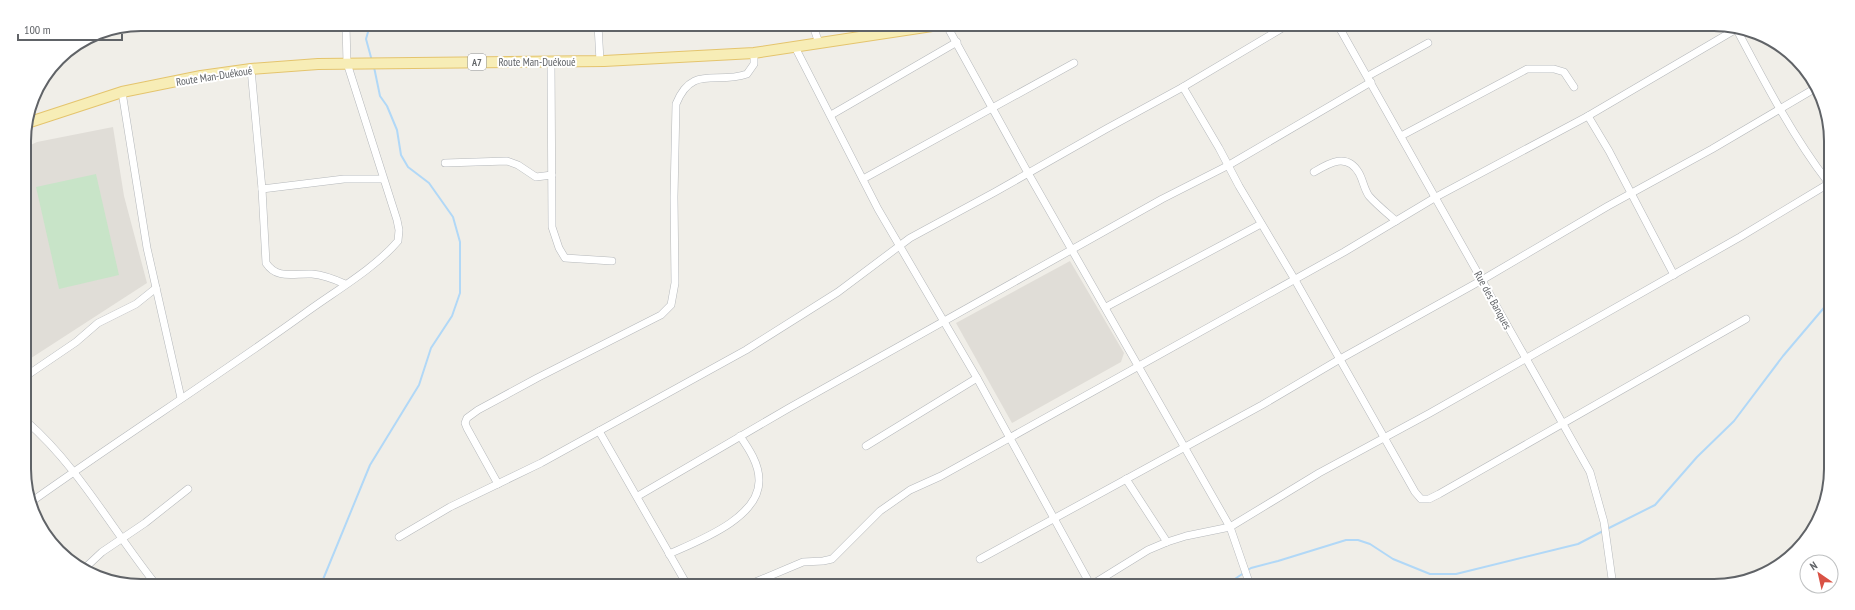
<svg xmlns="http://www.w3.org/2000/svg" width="1855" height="610" viewBox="0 0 1855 610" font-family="'PT Sans Narrow',sans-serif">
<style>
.education{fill:#e0ddd7}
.green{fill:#c8e4c8}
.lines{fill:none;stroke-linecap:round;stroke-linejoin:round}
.stream{stroke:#b1d8f7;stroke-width:2}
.street-casing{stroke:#b5b8bb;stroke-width:8}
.primary-casing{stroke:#e4c46d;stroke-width:12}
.street{stroke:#fff;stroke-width:7}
.primary{stroke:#f7edb6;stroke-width:10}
.labels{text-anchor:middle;stroke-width:4;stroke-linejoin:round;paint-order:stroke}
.shield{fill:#fff;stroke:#909295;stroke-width:1}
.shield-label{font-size:10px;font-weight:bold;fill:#606367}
.street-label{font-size:11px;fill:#606367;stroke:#fff}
.rim{fill:none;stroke:#606367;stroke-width:2}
</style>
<rect width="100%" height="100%" fill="#f0eee8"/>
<!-- education -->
<g class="education">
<path d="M113 127 124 196 147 283 25 362 24 148 37 142Z"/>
<path d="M1070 261 1124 353 1121 362 1012 423 956 323Z"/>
</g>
<!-- green -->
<path class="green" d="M96 174 119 275 59 289 36 187Z"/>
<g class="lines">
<!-- stream -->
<g class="stream">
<path d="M370 25 366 39 372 61"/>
<path d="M1607 529 1655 505 1697 457 1734 421 1783 356 1828 303"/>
<path d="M322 582 370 465 419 385 431 348 452 316 460 293V242L453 217 429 183 408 167 401 155 397 130 387 106 380 96 374 67"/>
<path d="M1226 585 1251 568 1278 561 1346 540H1358L1370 544 1393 559 1430 574H1456L1578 544 1603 531"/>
</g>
<!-- street casing -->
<g class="street-casing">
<g id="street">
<path d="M598 25 600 61"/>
<path d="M813 26 819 43"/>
<path d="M947 26 1028 173 1230 527 1250 585"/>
<path d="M1339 27 1590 472 1604 522 1613 586"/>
<path d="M1736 28C1763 79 1793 137 1828 182"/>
<path d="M795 47 878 209 977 378 1090 584"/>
<path d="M551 62 552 227 559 248 565 258 612 261"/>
<path d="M251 69 262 189 266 263C277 280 294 273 312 274 324 275 334 279 345 284"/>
<path d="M1368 76 1428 43"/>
<path d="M1183 87 1219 148 1239 186 1295 280 1415 492 1421 499H1429L1439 494 1746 319"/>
<path d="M122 92 147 248 181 398"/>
<path d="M831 115 957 42"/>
<path d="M1588 116 1609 151 1674 275"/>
<path d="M1401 136 1527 69H1554L1564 72 1574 87"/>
<path d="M445 163 507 161 518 165 536 177 552 175"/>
<path d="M1314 172C1329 163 1347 152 1359 173 1363 180 1364 189 1369 196 1377 205 1387 213 1396 221"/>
<path d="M863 179 1074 63"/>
<path d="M262 189 344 179H383"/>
<path d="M1106 307 1261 224"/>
<path d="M26 376 76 342 98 323 136 304 156 288"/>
<path d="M26 421C77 465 112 529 154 582"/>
<path d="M599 431 686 583"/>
<path d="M866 446 977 378"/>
<path d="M1126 479 1167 542"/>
<path d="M498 484 467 428 465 423 467 418 478 410 537 378 661 315 671 305 675 283 674 197 676 104C692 64 716 85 747 74L754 64V53"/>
<path d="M638 496 789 408 1162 199 1229 165 1371 82"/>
<path d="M31 502C122 437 217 377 308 311 337 290 375 268 398 241L399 230 397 220 347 63 346 25"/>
<path d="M399 537 450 507 541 463 746 350 838 292 910 238 995 192 1106 129 1183 87 1284 27"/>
<path d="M669 554C698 541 760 518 759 480 759 464 749 449 740 436"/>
<path d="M980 559 1262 405 1340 359 1482 280 1608 206 1712 149 1814 89"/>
<path d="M86 567 102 552 145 523 188 489"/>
<path d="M753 583 803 562 823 561 832 559 880 511 910 490 941 476 1344 252 1436 197 1588 116 1738 28"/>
<path d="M1093 584 1148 550 1167 542 1186 536 1230 527 1319 473 1430 413 1740 237 1828 184"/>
</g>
</g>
<!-- primary casing -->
<g class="primary-casing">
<path id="primary" d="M27 123 122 92 201 76 251 69 318 64 604 61 754 53 932 26"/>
</g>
<!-- street -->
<use href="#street" class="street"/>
<!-- primary -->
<use href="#primary" class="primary"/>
</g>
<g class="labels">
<!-- shield labels -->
<rect class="shield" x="468" y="54" width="18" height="16" rx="3"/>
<g class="shield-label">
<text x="477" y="66">A7</text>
</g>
<!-- street labels -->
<g class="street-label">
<text x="537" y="66">Route Man-Duékoué</text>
<text transform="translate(214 76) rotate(-9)" y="4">Route Man-Duékoué</text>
<text transform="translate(1493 300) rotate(61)" y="4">Rue des Banques</text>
</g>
</g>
<!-- crop -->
<path d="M0 0H1855V610H0ZM141 31H1714A110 110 0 0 1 1824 141V469A110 110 0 0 1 1714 579H141A110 110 0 0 1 31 469V141A110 110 0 0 1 141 31Z" fill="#fff" fill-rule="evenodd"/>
<path class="rim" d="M141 31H1714A110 110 0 0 1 1824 141V469A110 110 0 0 1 1714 579H141A110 110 0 0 1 31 469V141A110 110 0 0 1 141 31Z"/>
<!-- north arrow -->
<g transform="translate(1819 574) rotate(326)"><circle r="19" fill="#ffffff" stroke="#bfc1c2"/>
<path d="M0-3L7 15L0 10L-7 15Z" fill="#d95245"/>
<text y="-6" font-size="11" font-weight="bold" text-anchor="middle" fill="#606367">N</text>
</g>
<!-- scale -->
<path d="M18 34v6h104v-6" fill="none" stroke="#606367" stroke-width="2"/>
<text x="24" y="34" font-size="12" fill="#606367" stroke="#ffffff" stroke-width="3" paint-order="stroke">100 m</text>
</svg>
